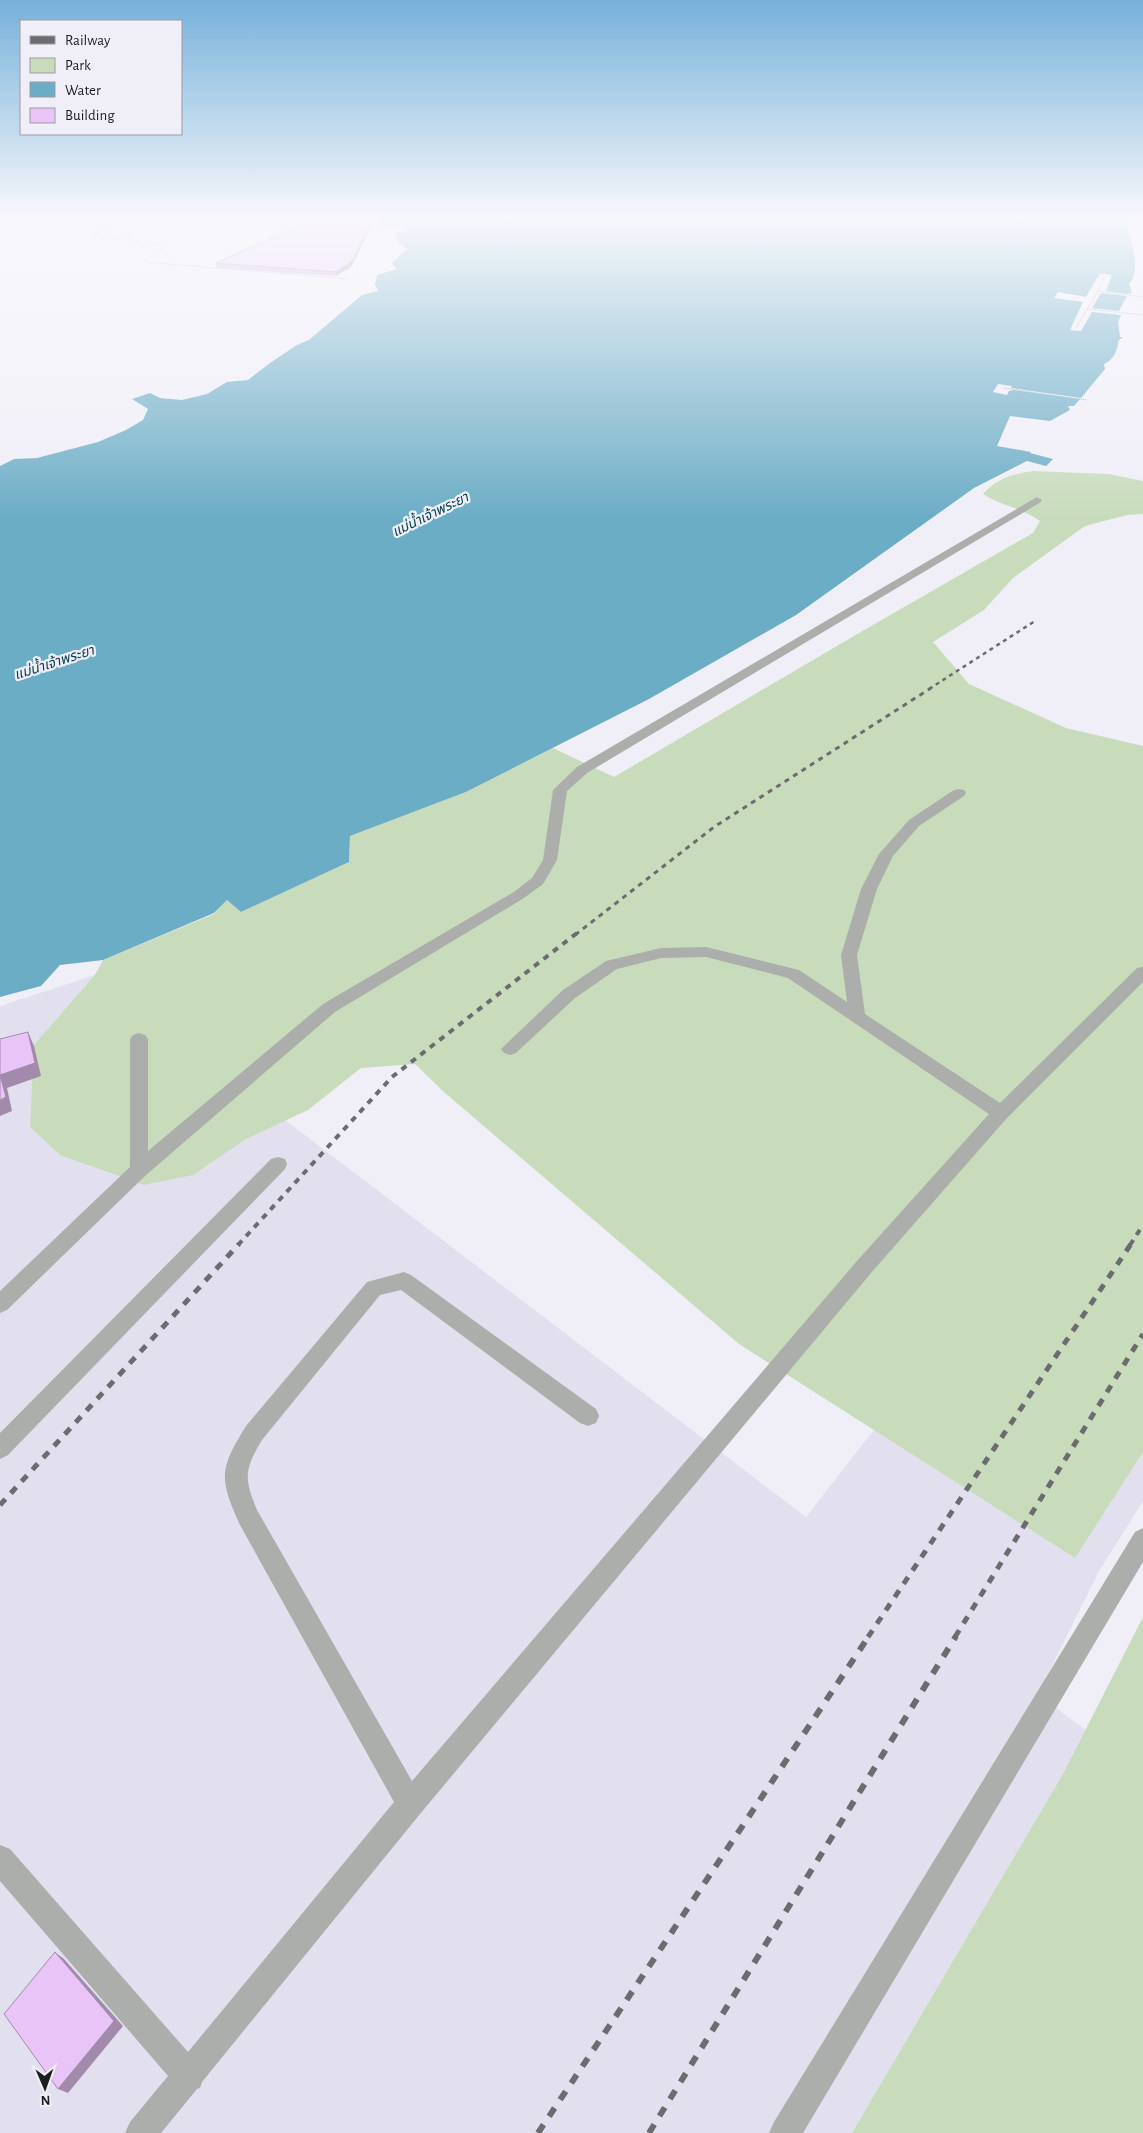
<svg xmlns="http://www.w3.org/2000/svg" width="1143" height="2133" viewBox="0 0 1143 2133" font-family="'Alegreya Sans','Noto Sans Thai',sans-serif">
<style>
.built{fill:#e2e0ef}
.green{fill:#c8dcbc}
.water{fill:#6cadc6}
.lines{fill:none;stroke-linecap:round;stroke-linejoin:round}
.path{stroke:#9d9ca2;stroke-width:1;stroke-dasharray:1 1;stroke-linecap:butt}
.service{fill:#abaeaa;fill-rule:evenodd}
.rail-far4{stroke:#6c6b70;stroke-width:2.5;stroke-dasharray:4 4;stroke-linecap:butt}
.rail-far3{stroke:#6c6b70;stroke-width:3;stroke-dasharray:5 5;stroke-linecap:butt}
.rail-far2{stroke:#6c6b70;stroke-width:4;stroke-dasharray:6 6;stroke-linecap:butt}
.rail-far1{stroke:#6c6b70;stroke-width:5;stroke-dasharray:8 8;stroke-linecap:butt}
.rail{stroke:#6c6b70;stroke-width:6;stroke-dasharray:10 10;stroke-linecap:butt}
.wall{fill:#c8a9d4}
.shaded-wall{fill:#a28aac}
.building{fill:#e8c5f6;stroke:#a28aac}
.labels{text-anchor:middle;stroke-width:4.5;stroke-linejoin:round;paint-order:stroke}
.far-water-label{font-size:14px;font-style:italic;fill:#084355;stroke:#f0eff8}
</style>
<rect width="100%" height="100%" fill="#f0eff8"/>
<!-- built -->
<path class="built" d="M95 975 806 1517 1094 1147 1143 1091V1501L1098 1573 1038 1694 1143 1774V2133H0V1006Z"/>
<!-- green -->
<g class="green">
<path d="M1033 471 1109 474 1143 481V514L1127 515 1085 526 1013 578 984 610 933 642 969 684 1066 728 1143 746V1452L1075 1558 739 1344 445 1093 415 1064 361 1068 308 1110 246 1139 193 1175 144 1185 60 1155 30 1127 34 1045 95 975 103 960 214 914 227 900 241 912 349 862 350 836 466 792 553 748 614 777 859 633 1033 533 1040 521C1023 508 1001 506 983 494 997 478 1012 474 1033 471Z"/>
<path d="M1143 1617V2133H852L1063 1774Z"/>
</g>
<!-- water -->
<g class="water">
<path d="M382 220H1126C1129 236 1143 270 1129 284L1132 293 1127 294 1106 291 1112 275 1100 273 1086 297 1058 292 1054 298 1083 302 1070 330 1081 331 1092 312 1121 315 1118 322 1120 337H1123L1118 341C1118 351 1113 360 1104 364L1105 369 1081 398 1011 388 1012 386 998 384 993 392 1007 395 1009 391 1014 390 1080 399 1074 406H1068L1070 410 1050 421 1010 416 997 446 1031 452 1030 453 1053 459 1046 466 1027 461 974 488 796 615 649 699 466 792 350 836 349 862 241 912 227 900 214 913 103 960 60 965 41 986 0 997V466L14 459 37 458 98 442 126 430 143 420 148 409 132 399 150 393 160 398 182 400 207 394 227 382 248 380 270 363 297 345 309 340 362 295 378 291 375 284 377 275 397 269 392 263 407 249 397 242 395 234 403 230 404 227 378 226Z"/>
<path d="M1101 293 1127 296 1119 311 1092 308Z"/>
</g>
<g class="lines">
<!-- path -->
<g class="path">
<path d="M133 220 92 234 165 246 144 262 349 279"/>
<path d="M1098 291 1105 276"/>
<path d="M1087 309 1143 315"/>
<path d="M1076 328 1098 291 1143 297"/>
<path d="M1004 388 1086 400"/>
</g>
<!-- service -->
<g class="service">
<path d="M1037 497 1042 500 1041 502 587 773 567 791 557 860 543 884 524 898 335 1012 146 1175 7 1310 0 1313V1291L130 1167V1039L133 1035 139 1033 145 1035 148 1039V1151L323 1004 514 892 532 878 543 860 553 790 577 767Z"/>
<path d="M959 789 964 790 966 793 964 796 919 826 893 856 877 889 857 955 865 1014 1000 1103 1137 968 1143 967V982L1007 1118 871 1273 420 1814 202 2082 200 2088 197 2089 161 2133H125L130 2122 168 2076 0 1881V1845L10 1849 188 2052 394 1802 240 1525C219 1478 219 1470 246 1426L367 1282 404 1272 411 1275 596 1409 599 1416 596 1423 588 1426 580 1423 401 1290 380 1295 262 1440C244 1470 244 1478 257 1510L412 1781 857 1261 989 1114 788 978 706 957 661 958 617 969 575 998 516 1053 510 1055 504 1053 501 1049 563 990 606 961 661 948 706 947 799 970 847 1002 841 955 861 889 879 854 909 820 954 790Z"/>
<path d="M278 1157 285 1159 287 1164 285 1169 8 1455 0 1459V1433L271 1159Z"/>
<path d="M1143 1528V1562L803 2133H769L774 2122 1135 1532Z"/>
</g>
<!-- rail-far4 -->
<path class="rail-far4" d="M929 689 1035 621"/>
<!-- rail-far3 -->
<path class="rail-far3" d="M575 935 714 827 931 688"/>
<!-- rail-far2 -->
<g class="rail-far2">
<path d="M238 1245 392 1077 577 933"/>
<path d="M1130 1245 1143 1225"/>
</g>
<!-- rail-far1 -->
<g class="rail-far1">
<path d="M0 1505 239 1244"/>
<path d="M868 1637 1131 1244"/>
<path d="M955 1637 1143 1334"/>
</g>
<!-- rail -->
<g class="rail">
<path d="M538 2133 869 1636"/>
<path d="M649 2133 956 1636"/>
</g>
</g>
<!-- wall -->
<path class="wall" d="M216 263 352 266 336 276 217 268Z"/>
<!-- shaded-wall -->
<g class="shaded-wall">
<path d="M372 220H374L352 266 336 276V272Z"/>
<path d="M28 1032 34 1046 41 1076 7 1088 12 1111 0 1116V1075Z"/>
<path d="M55 1952 64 1959 123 2026 68 2093 58 2089Z"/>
</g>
<!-- building -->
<g class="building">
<path d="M312 220H372L352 261 336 272 216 263Z"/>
<path d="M28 1032 35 1063 0 1075 6 1097 0 1100V1039Z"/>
<path d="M55 1952 114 2021 58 2089 4 2014Z"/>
</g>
<!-- sky -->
<linearGradient id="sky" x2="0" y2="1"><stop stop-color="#76b1da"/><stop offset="0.42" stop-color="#f8f8fc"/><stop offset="1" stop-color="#f8f8fc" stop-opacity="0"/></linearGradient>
<rect width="1143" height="518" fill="url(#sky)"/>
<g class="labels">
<!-- far-water labels -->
<g class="far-water-label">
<text transform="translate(430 514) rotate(-26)" y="5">แม่น้ำเจ้าพระยา</text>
<text transform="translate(54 662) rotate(-18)" y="5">แม่น้ำเจ้าพระยา</text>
</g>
</g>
<!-- legend -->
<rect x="20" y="20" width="162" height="115" fill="#f0eff8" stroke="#9c9ba2"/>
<rect x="30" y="36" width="25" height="8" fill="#6c6b70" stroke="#9c9ba2"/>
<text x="65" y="45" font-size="15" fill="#1e1d20">Railway</text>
<rect x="30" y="58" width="25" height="15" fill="#c8dcbc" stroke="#9c9ba2"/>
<text x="65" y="70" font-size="15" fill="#1e1d20">Park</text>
<rect x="30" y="82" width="25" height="15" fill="#6cadc6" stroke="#9c9ba2"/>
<text x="65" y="95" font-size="15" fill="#1e1d20">Water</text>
<rect x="30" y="108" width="25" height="15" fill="#e8c5f6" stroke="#9c9ba2"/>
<text x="65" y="120" font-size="15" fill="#1e1d20">Building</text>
<!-- north arrow -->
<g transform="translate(45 2088) rotate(178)" stroke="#f0eff8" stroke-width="4" paint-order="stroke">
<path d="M0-4L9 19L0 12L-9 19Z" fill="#1e1d20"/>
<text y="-8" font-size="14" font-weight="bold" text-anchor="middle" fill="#1e1d20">N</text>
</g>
</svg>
